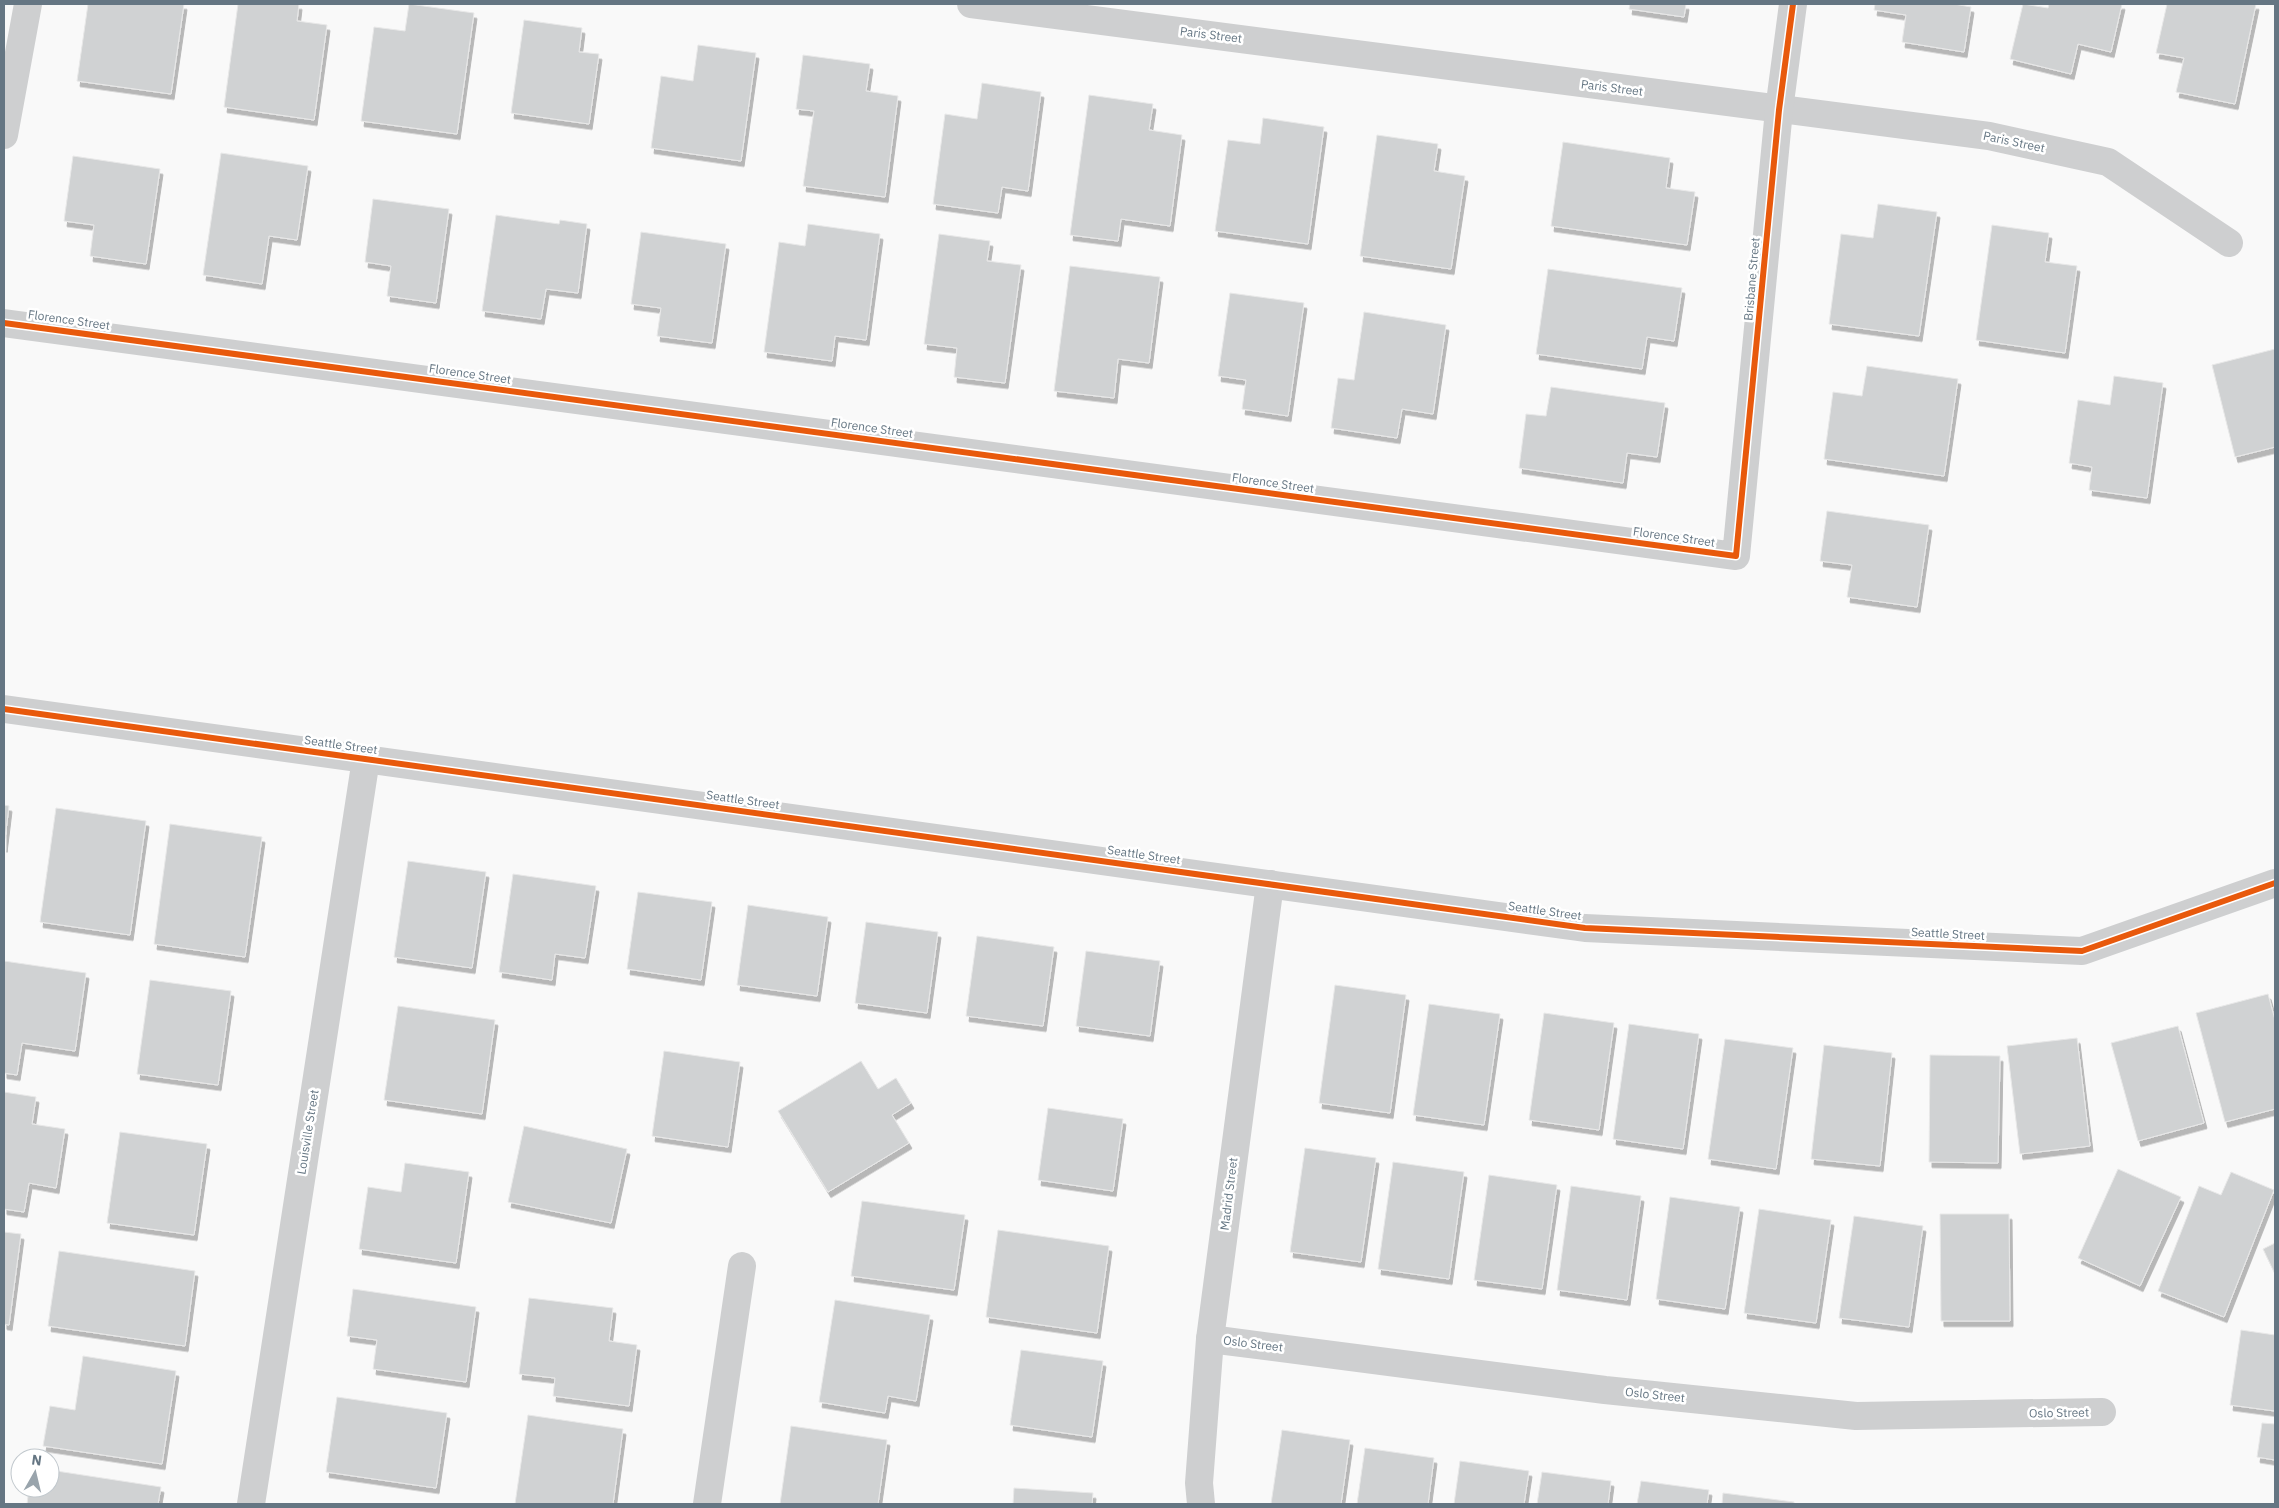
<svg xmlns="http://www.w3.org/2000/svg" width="2279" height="1508" viewBox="0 0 2279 1508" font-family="'IBM Plex Sans',sans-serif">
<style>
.building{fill:#d0d2d3;stroke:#e8e8e8;filter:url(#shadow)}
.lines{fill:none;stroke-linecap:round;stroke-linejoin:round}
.street{stroke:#cecfd0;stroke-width:28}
.cycleway-casing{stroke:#fff;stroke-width:9}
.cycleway{stroke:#e8590c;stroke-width:6}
.labels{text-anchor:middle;stroke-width:5;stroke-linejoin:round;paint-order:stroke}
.street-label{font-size:12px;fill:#657683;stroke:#fff}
</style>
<defs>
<filter id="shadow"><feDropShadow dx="3" dy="5.5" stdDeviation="0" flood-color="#0004"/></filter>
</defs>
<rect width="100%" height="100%" fill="#f9f9f9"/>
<!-- building -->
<g class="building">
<path d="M88 4H184L171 94 77 81Z"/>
<path d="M238 4H299L297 21 327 25 314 120 224 107Z"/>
<path d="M409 4 474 13 457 134 361 121 374 27 405 31Z"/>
<path d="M1630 4H1686L1684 17 1629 9Z"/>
<path d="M1875 4H1954L1971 7 1964 52 1902 42 1906 15 1874 10Z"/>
<path d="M2023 4 2048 8 2049 4H2122L2111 52 2078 44 2071 74 2010 59Z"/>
<path d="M2167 4H2256L2235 104 2176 92 2184 58 2156 53Z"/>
<path d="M524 20 582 28 579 52 599 54 589 124 511 113Z"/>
<path d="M698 45 756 53 741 161 651 148 661 76 693 81Z"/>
<path d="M803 55 870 64 866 91 898 96 885 197 803 186 814 111 796 109Z"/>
<path d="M982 83 1041 92 1028 191 1002 187 998 213 933 204 945 114 977 119Z"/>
<path d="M1089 95 1153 104 1149 130 1182 135 1170 226 1121 219 1118 241 1070 235Z"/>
<path d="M1263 118 1324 127 1308 244 1215 231 1228 140 1260 144Z"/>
<path d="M1377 135 1438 144 1434 171 1465 176 1451 269 1360 256Z"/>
<path d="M1563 142 1670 158 1666 188 1695 192 1687 245 1551 226Z"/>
<path d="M221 153 308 166 297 240 269 236 262 284 203 275Z"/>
<path d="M73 156 160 169 146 264 90 256 94 225 64 221Z"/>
<path d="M373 199 449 209 436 303 387 296 391 266 365 262Z"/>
<path d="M1878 204 1937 212 1919 336 1829 324 1841 234 1873 238Z"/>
<path d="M496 215 559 224 560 220 587 224 578 293 546 289 541 319 482 311Z"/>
<path d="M808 224 880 234 866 340 835 336 832 361 764 352 779 242 805 246Z"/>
<path d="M1992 225 2049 233 2045 262 2077 266 2065 353 1976 340Z"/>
<path d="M641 232 726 244 712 343 657 336 661 308 631 304Z"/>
<path d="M939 234 990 241 987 261 1021 265 1005 383 954 377 957 348 924 344Z"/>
<path d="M1070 266 1160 277 1149 363 1118 359 1114 398 1054 391Z"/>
<path d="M1548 269 1682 288 1674 341 1647 337 1642 369 1536 354Z"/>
<path d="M1230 293 1304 303 1288 416 1242 409 1246 380 1218 376Z"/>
<path d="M1364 312 1446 325 1433 414 1402 409 1397 438 1331 428 1338 378 1354 380Z"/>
<path d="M2275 349V447L2235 457 2212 365Z"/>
<path d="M1867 366 1958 379 1944 476 1824 459 1833 392 1862 396Z"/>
<path d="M2114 376 2163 383 2147 498 2089 490 2092 467 2069 463 2078 400 2110 405Z"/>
<path d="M1551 387 1665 403 1657 457 1627 453 1623 483 1519 468 1526 414 1546 416Z"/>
<path d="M1827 511 1929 525 1917 607 1847 597 1852 565 1820 561Z"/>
<path d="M4 805 9 806 4 847Z"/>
<path d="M56 808 146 821 130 935 40 922Z"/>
<path d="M170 824 262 837 245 957 154 944Z"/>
<path d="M408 861 486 872 472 968 394 957Z"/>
<path d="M513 874 596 886 585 958 555 954 552 980 499 972Z"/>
<path d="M638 892 712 902 701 980 627 969Z"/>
<path d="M748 905 828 917 817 996 737 985Z"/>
<path d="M866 922 938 932 927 1013 855 1003Z"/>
<path d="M977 936 1054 947 1043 1026 966 1016Z"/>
<path d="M1086 951 1160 961 1150 1036 1076 1026Z"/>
<path d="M4 961 86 973 75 1051 22 1043 17 1075 4 1073Z"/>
<path d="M150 980 231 991 218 1085 137 1074Z"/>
<path d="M1335 985 1406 995 1390 1113 1319 1103Z"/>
<path d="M2268 994 2275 1020V1109L2225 1122 2196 1013Z"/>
<path d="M1429 1004 1500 1014 1484 1125 1413 1115Z"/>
<path d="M398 1006 495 1020 482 1114 384 1100Z"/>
<path d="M1544 1013 1614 1023 1599 1130 1529 1120Z"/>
<path d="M1629 1024 1699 1034 1683 1149 1613 1139Z"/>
<path d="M2178 1026 2204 1123 2138 1141 2111 1043Z"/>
<path d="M2077 1038 2090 1146 2020 1154 2007 1046Z"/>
<path d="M1725 1039 1793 1048 1776 1169 1708 1159Z"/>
<path d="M1824 1045 1892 1053 1880 1166 1811 1159Z"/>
<path d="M664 1051 740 1062 728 1147 652 1136Z"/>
<path d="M1930 1055 2000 1056 1998 1163 1929 1162Z"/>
<path d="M861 1061 878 1089 896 1078 911 1103 892 1115 909 1143 828 1192 778 1111Z"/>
<path d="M4 1092 36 1097 32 1124 65 1129 56 1188 29 1183 24 1212 4 1209Z"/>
<path d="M1048 1108 1123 1119 1113 1191 1038 1180Z"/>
<path d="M524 1126 627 1149 611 1223 508 1202Z"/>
<path d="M120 1132 207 1144 194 1235 107 1223Z"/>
<path d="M1305 1148 1376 1158 1361 1262 1290 1252Z"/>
<path d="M1393 1162 1464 1172 1449 1279 1378 1269Z"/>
<path d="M405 1163 469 1172 456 1263 359 1249 368 1187 401 1192Z"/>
<path d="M2118 1169 2181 1197 2140 1286 2078 1258Z"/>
<path d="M2231 1172 2274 1190 2224 1317 2158 1291 2199 1186 2221 1195Z"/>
<path d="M1489 1175 1557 1185 1542 1289 1474 1280Z"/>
<path d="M1571 1186 1641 1196 1627 1300 1557 1290Z"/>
<path d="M1670 1197 1740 1207 1725 1309 1656 1299Z"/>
<path d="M862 1201 965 1215 954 1290 851 1276Z"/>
<path d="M1759 1209 1831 1220 1816 1323 1744 1313Z"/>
<path d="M1940 1214H2009L2010 1321H1941Z"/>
<path d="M1854 1216 1923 1226 1909 1327 1839 1318Z"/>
<path d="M998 1230 1109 1246 1097 1333 986 1317Z"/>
<path d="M4 1232 21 1234 9 1325 4 1324Z"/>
<path d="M2275 1243V1274L2263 1249Z"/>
<path d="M59 1251 195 1271 185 1346 48 1326Z"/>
<path d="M353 1289 476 1307 466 1382 373 1369 377 1340 347 1336Z"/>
<path d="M529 1298 613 1308 609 1341 637 1345 629 1406 553 1396 555 1378 519 1374Z"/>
<path d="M835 1300 930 1315 916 1401 888 1396 885 1413 819 1402Z"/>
<path d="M2241 1330 2275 1335V1411L2230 1405Z"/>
<path d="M1021 1350 1103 1361 1092 1437 1010 1425Z"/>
<path d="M83 1356 176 1371 162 1464 43 1446 50 1406 75 1410Z"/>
<path d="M337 1397 447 1413 436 1488 326 1472Z"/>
<path d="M528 1415 623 1429 613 1504H515Z"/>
<path d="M2262 1423 2275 1424V1460L2257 1457Z"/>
<path d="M791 1426 887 1440 878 1504H780Z"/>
<path d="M1282 1430 1350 1440 1341 1504H1271Z"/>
<path d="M1365 1448 1434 1458 1428 1504H1357Z"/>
<path d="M1460 1461 1529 1471 1524 1504H1454Z"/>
<path d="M50 1470 161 1487 158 1504H27L29 1488H50Z"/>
<path d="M1542 1472 1611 1481 1608 1504H1537Z"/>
<path d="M1641 1481 1709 1490 1707 1504H1637Z"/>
<path d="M1014 1488 1093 1493 1092 1504H1013Z"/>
<path d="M1723 1493 1794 1502V1504H1722Z"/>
</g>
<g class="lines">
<!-- street -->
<g class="street">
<path d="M971 4 1989 136 2108 162 2229 243"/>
<path d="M4 135 28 4"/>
<path d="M4 323 1736 556 1779 110 1793 4"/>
<path d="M4 709 1585 928 2082 951 2275 883"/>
<path d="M1210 1339 1605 1390 1856 1416 2102 1412"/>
<path d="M251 1504 366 759"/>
<path d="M707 1504 742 1266"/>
<path d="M1201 1504 1199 1483 1210 1339 1270 884"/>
</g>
<!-- cycleway casing -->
<g class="cycleway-casing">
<g id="cycleway">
<path d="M4 323 1736 556 1779 110 1793 4"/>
<path d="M4 709 1585 928 2082 951 2275 883"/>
</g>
</g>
<!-- cycleway -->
<use href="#cycleway" class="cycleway"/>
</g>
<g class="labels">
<!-- street labels -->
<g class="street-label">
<text transform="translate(1211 35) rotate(7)" y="4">Paris Street</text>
<text transform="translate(1612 88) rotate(7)" y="4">Paris Street</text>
<text transform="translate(2014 142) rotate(12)" y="4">Paris Street</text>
<text transform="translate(1752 279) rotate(-85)" y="4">Brisbane Street</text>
<text transform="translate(69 320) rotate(8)" y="4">Florence Street</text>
<text transform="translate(470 374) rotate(8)" y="4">Florence Street</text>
<text transform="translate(872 428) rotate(8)" y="4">Florence Street</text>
<text transform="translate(1273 483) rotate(8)" y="4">Florence Street</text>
<text transform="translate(1674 537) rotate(8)" y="4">Florence Street</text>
<text transform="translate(341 745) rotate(8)" y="4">Seattle Street</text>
<text transform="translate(743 800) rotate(8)" y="4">Seattle Street</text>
<text transform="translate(1144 855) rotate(8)" y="4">Seattle Street</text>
<text transform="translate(1545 911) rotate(8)" y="4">Seattle Street</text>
<text transform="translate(1948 934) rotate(3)" y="4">Seattle Street</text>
<text transform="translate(308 1132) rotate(-81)" y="4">Louisville Street</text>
<text transform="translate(1229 1194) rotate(-83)" y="4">Madrid Street</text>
<text transform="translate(1253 1344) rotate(7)" y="4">Oslo Street</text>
<text transform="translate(1655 1395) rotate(6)" y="4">Oslo Street</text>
<text transform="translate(2059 1413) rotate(-1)" y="4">Oslo Street</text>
</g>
</g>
<!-- border -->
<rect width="2279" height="1508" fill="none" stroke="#657683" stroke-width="10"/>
<!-- north arrow -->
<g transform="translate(35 1473) rotate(8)"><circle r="24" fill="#ffffff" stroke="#c1c8cd"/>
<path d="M0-4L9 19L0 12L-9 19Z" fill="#99a4ac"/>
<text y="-8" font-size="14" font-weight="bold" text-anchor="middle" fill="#657683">N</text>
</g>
</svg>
